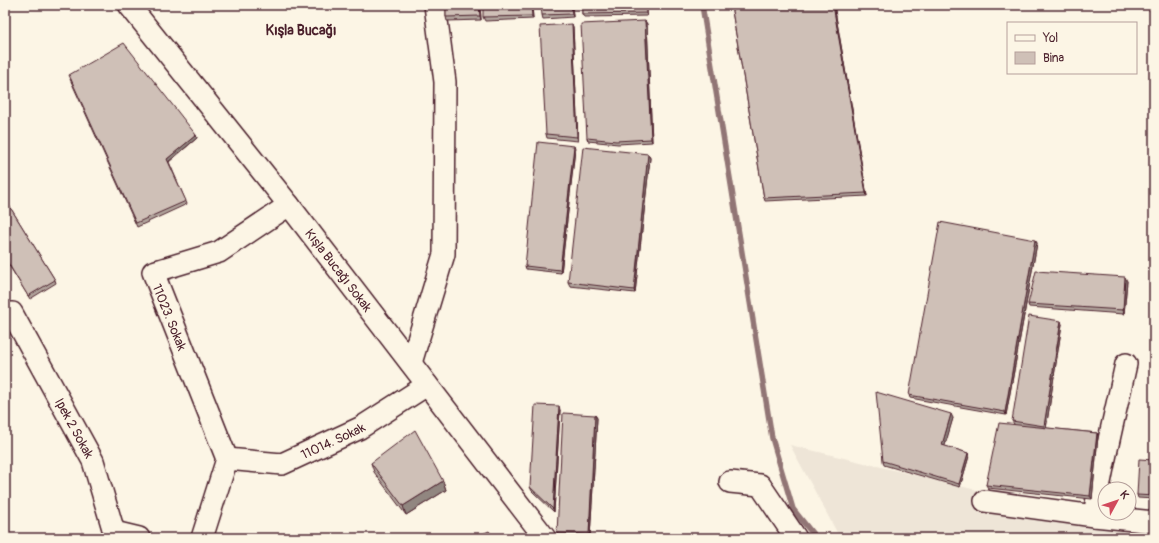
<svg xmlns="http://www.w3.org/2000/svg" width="1159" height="543" viewBox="0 0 1159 543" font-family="Pangolin,sans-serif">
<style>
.built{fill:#eee5d7}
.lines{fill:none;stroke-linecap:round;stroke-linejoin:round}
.stream{stroke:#917474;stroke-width:5.5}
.minor-casing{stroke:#4a1f2b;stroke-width:24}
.minor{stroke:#fcf5e5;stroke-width:21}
.wall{fill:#b2a59d;stroke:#4a1f2b}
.shaded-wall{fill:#918680;stroke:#4a1f2b}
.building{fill:#cfc0b7;stroke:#4a1f2b}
.labels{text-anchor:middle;stroke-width:3;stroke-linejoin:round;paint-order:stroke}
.street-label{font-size:13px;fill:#4a1f2b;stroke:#fcf5e5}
.neighbourhood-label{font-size:14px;font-weight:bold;fill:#4a1f2b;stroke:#fcf5e5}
</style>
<rect width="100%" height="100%" fill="#fcf5e5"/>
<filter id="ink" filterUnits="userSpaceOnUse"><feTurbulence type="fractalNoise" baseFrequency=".025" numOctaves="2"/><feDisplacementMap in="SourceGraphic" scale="8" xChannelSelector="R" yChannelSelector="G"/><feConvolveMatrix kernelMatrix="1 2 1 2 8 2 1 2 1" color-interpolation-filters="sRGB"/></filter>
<g filter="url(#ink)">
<!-- built -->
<path class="built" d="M790 445 1154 533V538H840Z"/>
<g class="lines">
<!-- stream -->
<path class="stream" d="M702 5 772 438 793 509 816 538"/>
<!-- minor casing -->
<g class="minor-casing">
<g id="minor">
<path id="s1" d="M129 5 289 205 545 538"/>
<path id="s2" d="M5 314 12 313 93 461 114 532 139 538"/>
<path d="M411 363 444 254 445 82 435 5"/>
<path d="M227 459 153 272 219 252 289 205"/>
<path id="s3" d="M227 459 282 464 360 428 427 385"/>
<path d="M730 482 760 485 796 538"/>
<path d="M985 501 1094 516 1154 522"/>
<path d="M1094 516C1102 465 1115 415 1126 364"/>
<path d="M202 538 227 459"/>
</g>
</g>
<!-- minor -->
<use href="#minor" class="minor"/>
</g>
<!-- wall -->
<g class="wall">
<path d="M446 5H480L481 20 447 21 446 17Z"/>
<path d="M532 5 533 19 485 21 483 17Z"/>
<path d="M572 5 573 17 543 19 542 15Z"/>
<path d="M582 5H647V16L584 17 582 14Z"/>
<path d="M731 5H834L867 196 765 201 764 198Z"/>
<path d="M645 21 647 24 652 142 618 144 588 141 587 138Z"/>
<path d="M572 24 573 27 578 141 547 138 546 134Z"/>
<path d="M70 79 196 135 197 138 169 162 187 204 137 227Z"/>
<path d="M575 149 561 273 526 269 525 266Z"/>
<path d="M648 154 650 158 635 293 570 286 568 282Z"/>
<path d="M5 199 55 280 56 283 30 299 5 259Z"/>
<path d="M1035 240 1037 243 1006 415 910 398 909 395Z"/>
<path d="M1127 281 1124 314 1029 307 1028 304Z"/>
<path d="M1062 324 1046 428 1097 433 1098 436 1092 499 988 488 986 485 1014 424 1012 421Z"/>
<path d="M560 410 554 512 532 491 530 487Z"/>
<path d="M595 415 597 418 590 537 558 536 557 533Z"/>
<path d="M953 418 944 446 968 453 969 456 960 487 884 465 883 461Z"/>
<path d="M1154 460V499L1138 498 1137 495Z"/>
<path d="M371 463 443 481 446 490 406 515 374 472Z"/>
</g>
<!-- shaded-wall -->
<g class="shaded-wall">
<path d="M479 5H480L481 20 480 16Z"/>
<path d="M531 5H532L533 19 532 16Z"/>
<path d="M571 5H572L573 17 572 14Z"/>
<path d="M646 5H647V16L646 13Z"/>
<path d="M833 5H834L867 196 866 193Z"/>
<path d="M645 21 647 24 652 142 651 139Z"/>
<path d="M572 24 573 27 578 141 577 137Z"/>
<path d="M196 135 197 138 168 162 167 159Z"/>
<path d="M574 146 575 149 561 273 560 270Z"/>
<path d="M648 154 650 158 635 293 634 290Z"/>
<path d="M1035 240 1037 243 1006 415 1005 412Z"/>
<path d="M1125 277 1127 281 1124 314 1123 310Z"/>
<path d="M1061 321 1062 324 1046 429 1044 426Z"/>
<path d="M559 406 560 410 554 512 553 509Z"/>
<path d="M951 414 953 418 944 449 942 445Z"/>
<path d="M595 415 597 418 590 537 589 534Z"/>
<path d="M1097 433 1098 436 1092 499 1090 496Z"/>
<path d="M968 453 969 456 960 487 959 484Z"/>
<path d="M443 481 446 490 406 515 403 506Z"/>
</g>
<!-- building -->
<g class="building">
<path d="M446 5H479L480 16 446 17Z"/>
<path d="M483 5H531L532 16 483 17Z"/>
<path d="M541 5H571L572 14 542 15Z"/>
<path d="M582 5H646V13L582 14Z"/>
<path d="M731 5H833L866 193 764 198Z"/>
<path d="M645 21 651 139 616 141 587 138 581 24Z"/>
<path d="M572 24 577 137 546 134 540 26Z"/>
<path d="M124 43 196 135 167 159 186 201 136 223 69 75Z"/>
<path d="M538 142 574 146 560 270 525 266Z"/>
<path d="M583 147 648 154 634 290 568 282Z"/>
<path d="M5 199 55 280 28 296 5 258Z"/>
<path d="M940 222 1035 240 1005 412 909 395Z"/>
<path d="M1036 271 1125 277 1123 310 1028 304Z"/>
<path d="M1029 316 1061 321 1044 426 1012 421Z"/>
<path d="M876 392 951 414 942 445 968 453 959 484 883 461Z"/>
<path d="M535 405 559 406 553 509 530 487Z"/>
<path d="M563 413 595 415 589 534 557 533Z"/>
<path d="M999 423 1097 433 1090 496 986 485Z"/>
<path d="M415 430 443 481 403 506 371 463Z"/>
<path d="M1139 459 1154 460V496L1137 495Z"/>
<path d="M489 531 494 538H474Z"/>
</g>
</g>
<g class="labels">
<!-- street labels -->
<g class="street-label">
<text dy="5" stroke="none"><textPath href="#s1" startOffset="338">Kışla Bucağı Sokak</textPath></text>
<text transform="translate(170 317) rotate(68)" y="5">11023. Sokak</text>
<text dy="5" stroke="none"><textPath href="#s2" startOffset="138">Ipek 2 Sokak</textPath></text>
<text dy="5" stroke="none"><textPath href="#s3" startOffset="111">11014. Sokak</textPath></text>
</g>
<!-- neighbourhood labels -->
<g class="neighbourhood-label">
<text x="301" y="35">Kışla Bucağı</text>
</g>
</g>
<!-- margin -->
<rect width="1159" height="543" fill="none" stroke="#fcf5e5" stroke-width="20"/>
<rect x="10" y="10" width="1139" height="523" fill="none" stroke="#4a1f2b" stroke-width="1.5" filter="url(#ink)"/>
<!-- legend -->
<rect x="1007" y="22" width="130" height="52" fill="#fcf5e5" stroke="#b59f9b"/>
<rect x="1015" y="35" width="20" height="6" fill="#fcf5e5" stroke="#b59f9b"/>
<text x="1043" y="42" font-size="12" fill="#4a1f2b">Yol</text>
<rect x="1015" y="52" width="20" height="12" fill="#cfc0b7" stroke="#b59f9b"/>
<text x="1043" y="62" font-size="12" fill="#4a1f2b">Bina</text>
<!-- north arrow -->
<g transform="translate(1117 501) rotate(50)"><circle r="19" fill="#fcf5e5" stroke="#b59f9b"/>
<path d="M0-3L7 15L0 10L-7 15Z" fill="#d1495b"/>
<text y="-6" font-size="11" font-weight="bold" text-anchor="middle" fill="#4a1f2b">K</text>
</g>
</svg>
